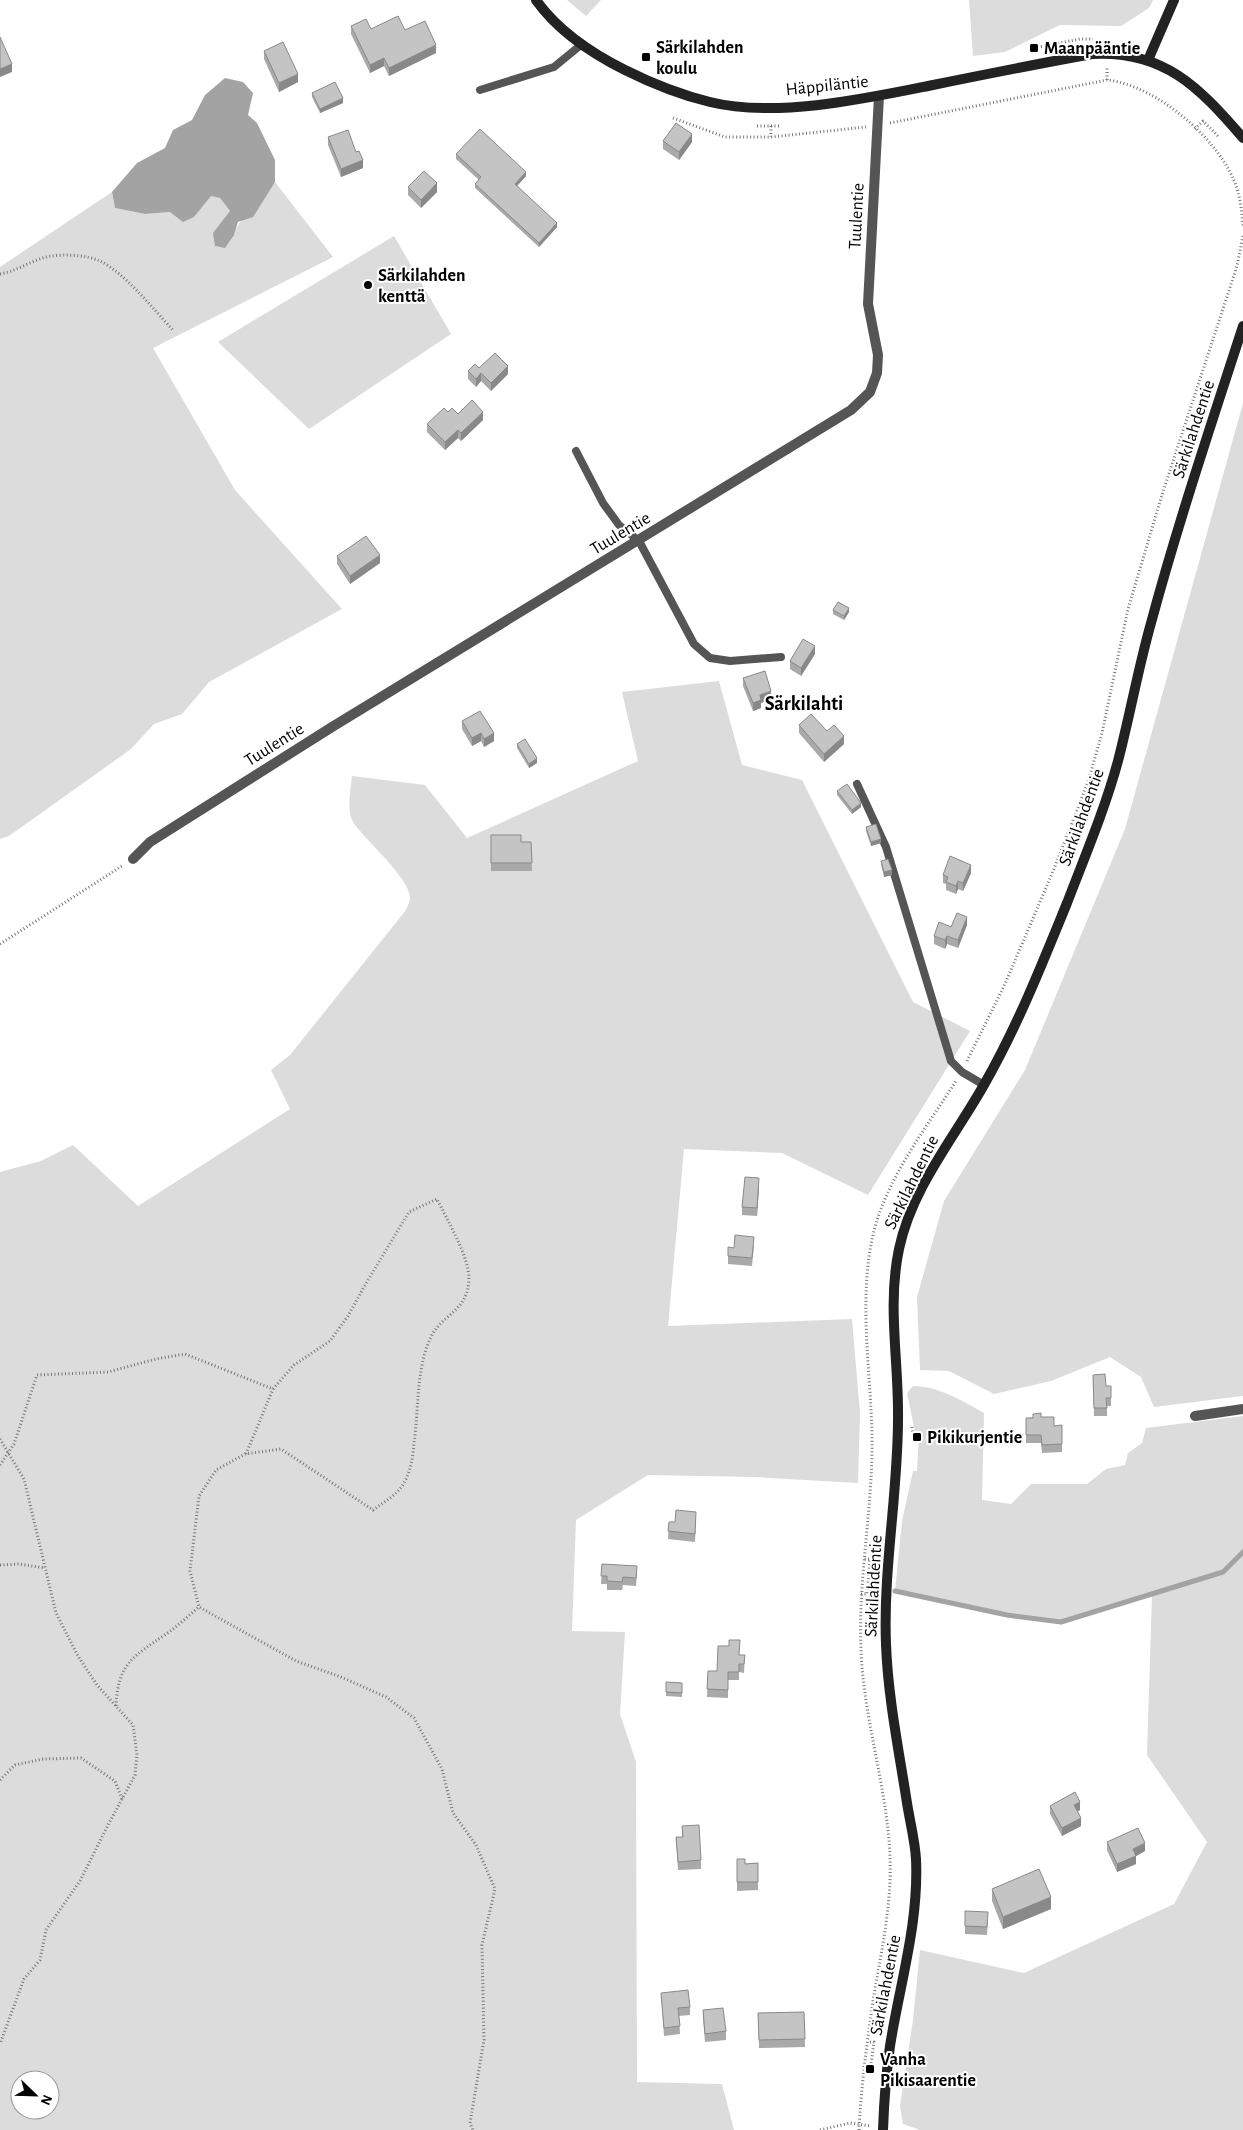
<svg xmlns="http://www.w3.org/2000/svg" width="1243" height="2130" viewBox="0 0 1243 2130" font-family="'Alegreya Sans',sans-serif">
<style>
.green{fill:#dcdcdc;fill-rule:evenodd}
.water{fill:#a3a3a3}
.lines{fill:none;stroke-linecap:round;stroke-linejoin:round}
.stream{stroke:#a3a3a3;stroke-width:5}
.path{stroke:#777;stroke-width:3;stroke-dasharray:1 2.5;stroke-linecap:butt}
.lane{stroke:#555;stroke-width:8}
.street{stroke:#555;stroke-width:10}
.secondary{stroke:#222;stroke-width:10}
.wall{fill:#a9a9a9}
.shaded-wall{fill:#898989}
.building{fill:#c4c4c4;stroke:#898989}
.poi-dot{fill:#000;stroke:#fff;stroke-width:2}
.labels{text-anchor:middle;stroke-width:4;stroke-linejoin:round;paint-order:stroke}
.poi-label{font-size:18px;font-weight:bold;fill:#000;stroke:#fff;text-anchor:start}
.street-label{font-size:18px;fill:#000;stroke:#fff}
.quarter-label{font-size:20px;font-weight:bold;fill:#000;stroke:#fff}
</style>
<rect width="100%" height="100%" fill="#fff"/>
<!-- green -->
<g class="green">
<path d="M567 0H601L586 16Z"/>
<path d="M969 0H1153L1149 8 1121 26 1060 25 1005 52 973 56Z"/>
<path d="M275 182 333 257 153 348 235 490 342 609 209 682 182 714 154 724 131 749 9 836 0 839V267L112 192 115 208 145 214 170 212 194 217 211 195 220 198 230 211 234 235C241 213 262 201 275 182Z"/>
<path d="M394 236 451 334 309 429 218 342Z"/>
<path d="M1243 403V1396L1154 1407 1141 1377 1110 1357 1051 1381 994 1394 949 1371 920 1370 917 1297 944 1201 1025 1070 1125 829Z"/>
<path d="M719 681 742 765 802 780 913 1002 970 1031 868 1195 782 1153 684 1149 668 1326 852 1319 860 1414 858 1483 755 1477 648 1475 576 1520 572 1631 625 1632 620 1714 636 1762 637 2082 722 2084 734 2130H0V1172L41 1161 73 1145 138 1206 290 1109 271 1070 290 1055 406 910C407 907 410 902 410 899 412 880 364 839 353 822 346 810 351 789 352 776L425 785 467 838 638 761 622 692ZM20 2080H50V2110H20Z"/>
<path d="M913 1386C938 1386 963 1401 984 1413L982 1500 1011 1504 1031 1484H1087L1106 1469 1125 1465 1128 1453 1142 1443 1146 1428 1243 1416V2130H920L903 2124 900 2106 913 2020 920 1950 1024 1973 1174 1904 1207 1842 1147 1755 1152 1594 1061 1622 1007 1615 895 1591 902 1521 913 1471H917L919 1432H915L907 1393Z"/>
</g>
<!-- water -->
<path class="water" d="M225 78 243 82 253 93 248 115 257 123 275 160V182L253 217 238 222 234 235 225 248 215 246 213 233 230 211 220 198 211 196 194 217 183 222 170 212 145 214 115 208 112 192 137 163 165 148 173 130 192 120 205 95Z"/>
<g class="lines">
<!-- stream -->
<path class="stream" d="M895 1591 1007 1615 1061 1622 1223 1572 1243 1552"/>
<!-- path -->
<g class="path">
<path d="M1034 48 1080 39H1093"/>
<path d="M1107 80V66"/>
<path d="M673 118 725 137H771L866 127"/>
<path d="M890 123 1107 80C1157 85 1223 142 1237 189 1241 202 1242 214 1243 227"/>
<path d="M757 126H779"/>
<path d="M771 126V137"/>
<path d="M1195 129 1203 121 1219 137"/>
<path d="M0 274C18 271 33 259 51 256 65 254 87 255 100 261 125 273 154 310 173 330"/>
<path d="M0 944 122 866"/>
<path d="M967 1061 1005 984 1054 869 1088 782 1102 733 1128 609 1161 498 1237 266 1243 236"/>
<path d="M912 1427 913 1434 917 1437"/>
<path d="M0 1439 24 1479 56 1613 78 1656 97 1685 133 1725 137 1755 135 1775 108 1825 80 1881 46 1930 40 1960 24 1979 0 2044"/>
<path d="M246 1454 273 1389"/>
<path d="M0 1465 14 1444 37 1375 108 1372 156 1359 185 1354 273 1389 294 1365 330 1341 348 1316 365 1285 409 1212 437 1199C447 1220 469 1256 469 1279 468 1311 443 1314 432 1335 416 1365 419 1409 414 1443 413 1456 411 1471 404 1483 397 1495 384 1502 373 1510L281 1449 245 1454 216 1470 199 1496 190 1571 199 1607 296 1661 341 1677 386 1697 414 1718 442 1769 453 1813 476 1845 495 1889 482 1945 484 2040 470 2123 473 2130"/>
<path d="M0 1565 19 1564 45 1568"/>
<path d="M861 1594H867L870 1559H863"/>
<path d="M116 1706C118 1663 133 1657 166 1634 177 1627 188 1616 199 1607"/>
<path d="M0 1780 15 1765 43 1759 81 1758 115 1781 122 1799"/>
<path d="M865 2071 870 2072 874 2042H868"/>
<path d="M820 2130 850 2123 871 2126"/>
<path d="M859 2130C861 2087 867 2043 873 2001 881 1953 892 1905 890 1856 887 1786 863 1718 861 1648 858 1577 873 1508 872 1437 871 1370 857 1294 875 1227 890 1174 926 1128 956 1081"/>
</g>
<!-- lane -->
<g class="lane">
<path d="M480 90 554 67 582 44"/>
<path d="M576 451 603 503 619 525 639 541 694 644 710 658 730 661 781 657"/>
<path d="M857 784 886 847 951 1061 962 1072 984 1085"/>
</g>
<!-- street -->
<g class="street">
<path d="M133 859 150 842 332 727 851 410 870 392 877 373 878 355 868 304 879 96"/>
<path d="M1195 1416 1243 1409"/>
</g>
<!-- secondary -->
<g class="secondary">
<path d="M536 0C558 31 591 53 625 70 651 83 681 95 710 102 774 118 864 99 928 86 982 75 1037 64 1092 54 1164 50 1199 87 1243 138"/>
<path d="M1148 60 1174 0"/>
<path d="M883 2130C884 2102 886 2074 890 2046 900 1983 919 1923 916 1859 915 1841 910 1822 907 1803 899 1751 888 1698 886 1644 883 1569 898 1494 898 1419 899 1362 887 1306 899 1249 912 1187 955 1137 985 1083 1018 1025 1042 964 1067 903 1085 856 1105 809 1118 761 1130 715 1138 669 1151 623 1178 523 1211 425 1243 326"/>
</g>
</g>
<!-- wall -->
<g class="wall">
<path d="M351 26 371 29 405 30 436 53 389 76 384 66 370 73 351 34Z"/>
<path d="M264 51 298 82 279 92 264 59Z"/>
<path d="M312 93 343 103 320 113 312 97Z"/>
<path d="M328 137 356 152 363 168 341 177 328 145Z"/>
<path d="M663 141 692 142 679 160 663 149Z"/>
<path d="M456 154 526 176 517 186 557 227 539 247 475 188V184L479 180 456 159Z"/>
<path d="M408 187 437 192 421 208 408 195Z"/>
<path d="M479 368 508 374 491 391 481 381 476 387 468 379V371Z"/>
<path d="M448 412 483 420 461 441 458 438 445 450 427 432V424Z"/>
<path d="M337 556 380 563 350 584 337 564Z"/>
<path d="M833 610 849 612 844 620 833 614Z"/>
<path d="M815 654 801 676 790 669V661Z"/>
<path d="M743 678 771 699 761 703V708L753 711 743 686Z"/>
<path d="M462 721 494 741 484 747 481 741 472 746 462 729Z"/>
<path d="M799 725 827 731 844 744 824 762 799 733Z"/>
<path d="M517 744 537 763 529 768 517 748Z"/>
<path d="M837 791 861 807 852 814 837 795Z"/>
<path d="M866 827 881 843 871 846 866 831Z"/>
<path d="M491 835 521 842H531L532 871H491Z"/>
<path d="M881 861 892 875 884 877 881 865Z"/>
<path d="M971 873 963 891 958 889 956 894 946 890V884L943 883V875Z"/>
<path d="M967 925 958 948 947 944 945 949 934 944V936L951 927Z"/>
<path d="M759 1186 757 1216 742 1215V1207Z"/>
<path d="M754 1245 752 1266 728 1264V1256L734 1248Z"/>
<path d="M1093 1375 1106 1386H1111V1406H1107V1416H1094Z"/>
<path d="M1041 1417 1054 1426 1062 1425V1452L1042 1453 1041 1443H1026V1418Z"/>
<path d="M696 1520 695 1542 668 1539 669 1522H675Z"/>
<path d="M602 1564 637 1574 636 1586 623 1585 622 1590H607V1584H601Z"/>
<path d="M740 1655H745L744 1673 739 1672V1680H728V1698L707 1697 708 1671H717Z"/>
<path d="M666 1682 682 1683V1697L666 1696Z"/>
<path d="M1050 1806 1080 1810 1077 1812 1081 1826 1062 1836 1050 1814Z"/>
<path d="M682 1826 701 1860V1869L678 1870 676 1837H682Z"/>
<path d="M1107 1842 1145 1851 1136 1856V1864L1117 1872 1107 1850Z"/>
<path d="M737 1859 745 1864 758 1863V1890L737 1891Z"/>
<path d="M992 1889 1051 1909 1003 1929 992 1901Z"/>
<path d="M988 1920 987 1935 965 1934V1926Z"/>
<path d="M661 1993 690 2007V2015L679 2016 680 2034 664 2036Z"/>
<path d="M703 2010 726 2031V2040L705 2042 703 2018Z"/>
<path d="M804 2012 805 2047 759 2048 758 2013Z"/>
</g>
<!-- shaded-wall -->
<g class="shaded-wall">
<path d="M436 45V53L389 76V68Z"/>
<path d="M384 58V66L370 73V65Z"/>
<path d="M12 64V72L0 77V69Z"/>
<path d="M298 74V82L279 92V83Z"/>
<path d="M343 98V103L320 113V109Z"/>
<path d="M692 134V142L679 160V152Z"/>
<path d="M363 160V168L341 177V169Z"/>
<path d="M526 172V176L515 188V184Z"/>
<path d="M437 183V192L421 208V200Z"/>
<path d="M557 223V227L539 247V243Z"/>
<path d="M508 366V374L491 391V383Z"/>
<path d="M481 373V381L476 387V379Z"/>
<path d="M483 412V420L461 441V433Z"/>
<path d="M458 430V438L445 450V442Z"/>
<path d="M380 555V563L350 584V576Z"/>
<path d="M849 608V612L844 620V616Z"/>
<path d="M815 646V654L801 676V668Z"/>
<path d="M771 691V699L761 703V708L753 711V703L760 695Z"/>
<path d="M481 733V741L472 746V738Z"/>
<path d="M494 733V741L484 747V739Z"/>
<path d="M844 736V744L824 762V754Z"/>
<path d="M537 758V763L529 768V764Z"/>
<path d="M861 803V807L852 814V810Z"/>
<path d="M881 839V843L871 846V842Z"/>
<path d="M971 865V873L963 891V883Z"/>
<path d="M892 870V875L884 877V872Z"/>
<path d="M958 881V889L956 894V886Z"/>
<path d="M967 917V925L958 948V940Z"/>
<path d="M947 936V944L945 949V940Z"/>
<path d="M759 1178V1186L757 1216V1208Z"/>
<path d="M1080 1802V1810L1074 1813V1805Z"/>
<path d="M1081 1818V1826L1062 1836V1828Z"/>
<path d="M1145 1843V1851L1136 1856V1864L1117 1872V1864L1133 1849Z"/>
<path d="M1051 1897V1909L1003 1929V1917Z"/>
</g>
<!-- building -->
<g class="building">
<path d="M398 16 405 30 425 21 436 45 389 68 384 58 370 65 351 26 366 19 371 29Z"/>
<path d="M0 37 12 64 0 69Z"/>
<path d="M283 42 298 74 279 83 264 51Z"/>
<path d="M335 82 343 98 320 109 312 93Z"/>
<path d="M676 123 692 134 679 152 663 141Z"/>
<path d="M480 129 526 172 515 184 557 223 539 243 475 184 481 177 456 154Z"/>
<path d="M348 130 356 152 359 151 363 160 341 169 328 137Z"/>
<path d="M424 171 437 183 421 200 408 187Z"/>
<path d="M495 353 508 366 491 383 481 373 476 379 468 371 475 364 479 368Z"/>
<path d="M472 400 483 412 461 433 458 430 445 442 427 424 444 408 448 412 452 408 458 414Z"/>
<path d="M366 536 380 555 350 576 337 556Z"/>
<path d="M838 602 849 608 844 616 833 610Z"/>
<path d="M803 639 815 646 801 668 790 661Z"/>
<path d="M765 671 771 691 760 695 761 700 753 703 743 678Z"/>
<path d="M480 711 494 733 484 739 481 733 472 738 462 721Z"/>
<path d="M811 714 827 731 834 725 844 736 824 754 799 725Z"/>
<path d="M525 739 537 758 529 764 517 744Z"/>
<path d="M847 784 861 803 852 810 837 791Z"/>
<path d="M876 824 881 839 871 842 866 827Z"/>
<path d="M491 835H521V842H531L532 863H491Z"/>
<path d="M950 856 971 865 963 883 958 881 956 886 946 882 948 877 943 875Z"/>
<path d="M888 859 892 870 884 872 881 861Z"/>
<path d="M957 913 967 917 958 940 947 936 945 940 934 936 939 922 951 927Z"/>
<path d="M745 1177 759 1178 757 1208 742 1207Z"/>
<path d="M735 1235 754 1237 752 1258 728 1256V1247L734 1248Z"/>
<path d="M1105 1374 1106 1386H1111V1398H1106L1107 1408H1094L1093 1375Z"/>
<path d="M1041 1413V1417H1054V1426L1062 1425V1444L1042 1445 1041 1435H1026V1418H1033V1414Z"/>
<path d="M676 1510 696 1512 695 1534 668 1531 669 1522H675Z"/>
<path d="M602 1564 637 1566 636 1578 623 1577 622 1582 607 1581V1576H601Z"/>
<path d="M729 1640H740L739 1655H745L744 1664H739V1672H728V1690L707 1689 708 1671H717L718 1646H729Z"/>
<path d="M666 1682 682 1683V1693L666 1692Z"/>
<path d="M1075 1792 1080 1802 1074 1805 1081 1818 1062 1828 1050 1806Z"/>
<path d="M699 1825 701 1860 678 1862 676 1837H683L682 1826Z"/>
<path d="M1138 1828 1145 1843 1133 1849 1136 1856 1117 1864 1107 1842Z"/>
<path d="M737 1859H745V1864L758 1863V1882H737Z"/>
<path d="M1039 1869 1051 1897 1003 1917 992 1889Z"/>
<path d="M965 1911 988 1912 987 1927 965 1926Z"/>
<path d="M688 1990 690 2007 678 2008 680 2026 664 2028 661 1993Z"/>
<path d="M723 2008 726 2031 705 2034 703 2010Z"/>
<path d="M804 2012 805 2039 759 2040 758 2013Z"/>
</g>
<!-- markers -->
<g class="poi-dot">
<rect x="1029" y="43" width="10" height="10" rx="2.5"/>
<rect x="641" y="52" width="10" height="10" rx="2.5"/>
<circle cx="368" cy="285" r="5"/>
<rect x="912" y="1432" width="10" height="10" rx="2.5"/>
<rect x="865" y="2064" width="10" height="10" rx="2.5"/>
</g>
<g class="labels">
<!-- poi labels -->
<g class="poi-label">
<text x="656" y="53">Särkilahden<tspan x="656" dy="21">koulu</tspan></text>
<text x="1044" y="54">Maanpääntie</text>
<text x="378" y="281">Särkilahden<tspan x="378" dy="21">kenttä</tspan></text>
<text x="927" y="1443">Pikikurjentie</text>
<text x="880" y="2065">Vanha<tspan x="880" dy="21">Pikisaarentie</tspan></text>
</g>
<!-- street labels -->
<g class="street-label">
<text transform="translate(827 85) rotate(-6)" y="6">Häppiläntie</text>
<text transform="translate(856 216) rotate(-87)" y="6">Tuulentie</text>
<text transform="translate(1193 429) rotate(-72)" y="6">Särkilahdentie</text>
<text transform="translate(620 533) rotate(-31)" y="6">Tuulentie</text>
<text transform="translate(274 744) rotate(-32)" y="6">Tuulentie</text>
<text transform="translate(1081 817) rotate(-70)" y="6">Särkilahdentie</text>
<text transform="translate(911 1182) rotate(-64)" y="6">Särkilahdentie</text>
<text transform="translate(873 1586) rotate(-87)" y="6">Särkilahdentie</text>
<text transform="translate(885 1985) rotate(-79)" y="6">Särkilahdentie</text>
</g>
<!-- quarter labels -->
<g class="quarter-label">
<text x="804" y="710">Särkilahti</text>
</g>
</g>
<!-- north arrow -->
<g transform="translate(35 2095) rotate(113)"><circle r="24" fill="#ffffff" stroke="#999999"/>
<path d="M0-4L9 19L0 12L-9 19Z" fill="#000000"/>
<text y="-8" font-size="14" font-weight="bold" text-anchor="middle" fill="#000000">N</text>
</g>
</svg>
